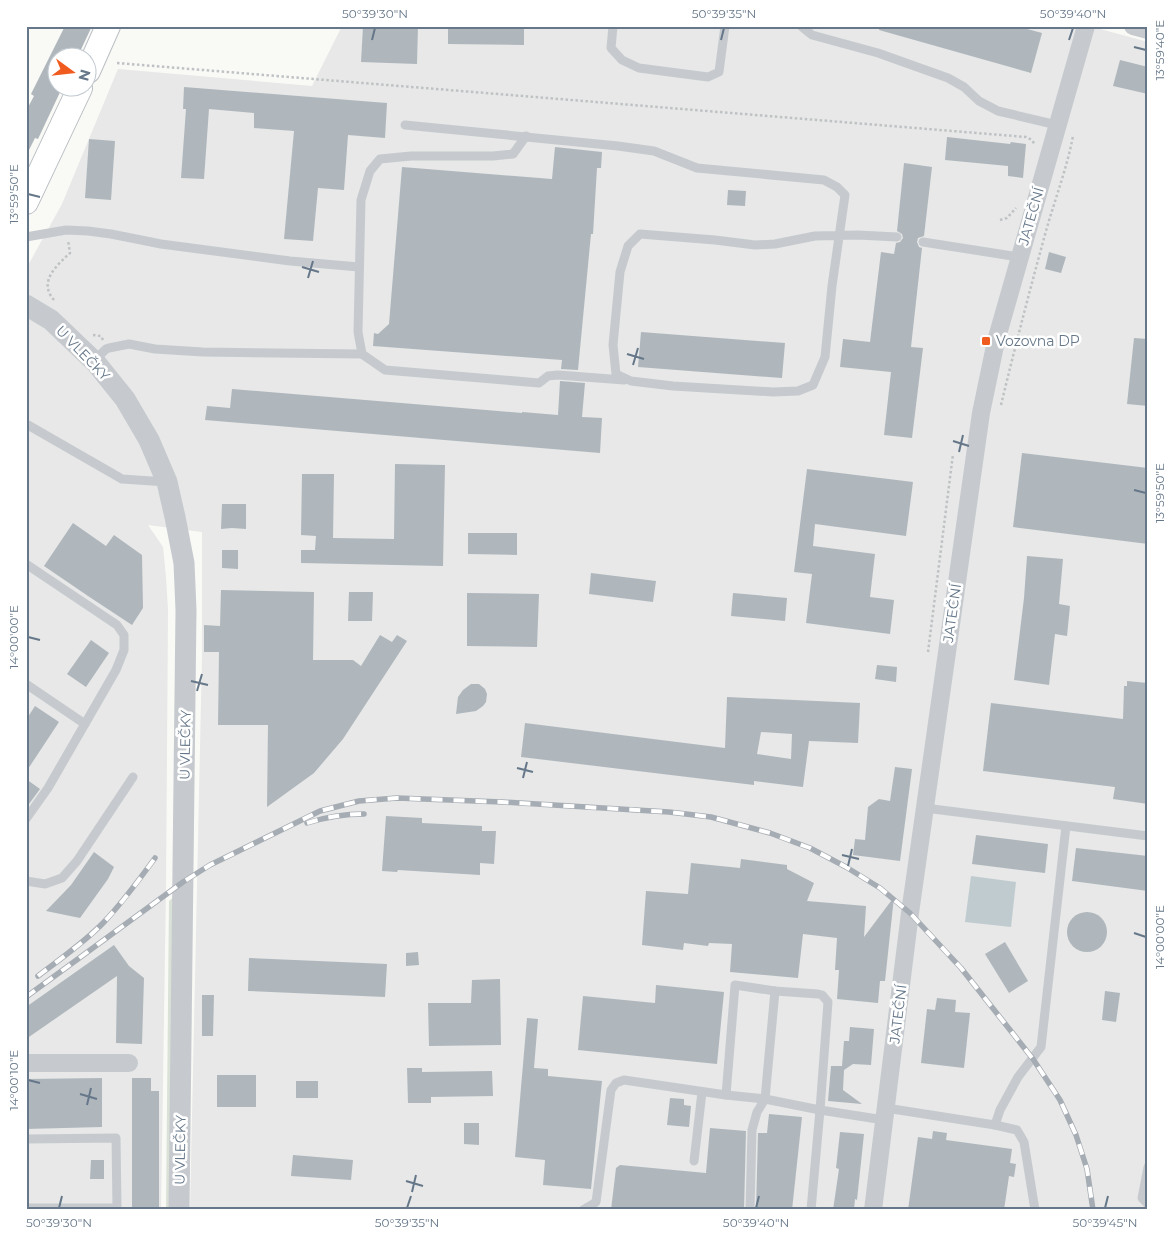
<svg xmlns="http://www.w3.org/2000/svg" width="1174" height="1236" viewBox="0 0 1174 1236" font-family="Montserrat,sans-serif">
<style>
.built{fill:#e7e8e7}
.green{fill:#dae1d7}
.water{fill:#c0cbd0}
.building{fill:#afb7bd;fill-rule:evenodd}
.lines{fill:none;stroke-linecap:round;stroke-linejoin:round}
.secondary-casing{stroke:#babfc4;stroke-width:26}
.path{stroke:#bfc2c4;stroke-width:2.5;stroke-dasharray:2.5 2.5;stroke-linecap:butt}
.service{stroke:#c6cace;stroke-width:9}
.minor{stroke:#c6cace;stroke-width:18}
.tertiary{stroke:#c6cace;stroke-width:21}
.secondary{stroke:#fff;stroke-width:24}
.rail-casing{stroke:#a6acb3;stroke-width:5.5}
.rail{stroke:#fff;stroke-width:4;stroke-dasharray:11;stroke-linecap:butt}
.ticks{fill:none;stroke:#657789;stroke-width:2}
.poi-dot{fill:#f05c1f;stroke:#fff;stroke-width:2}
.labels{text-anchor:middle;stroke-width:5;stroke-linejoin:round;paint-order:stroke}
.street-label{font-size:14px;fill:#657789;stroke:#fff}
.poi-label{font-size:14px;fill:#657789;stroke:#fff;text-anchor:start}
.neatline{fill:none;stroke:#657789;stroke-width:2}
.ticks-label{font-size:12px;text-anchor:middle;fill:#657789}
</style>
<rect width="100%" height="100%" fill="#f9f9f6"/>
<!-- built -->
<path class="built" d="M342 26H1089L1148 42V1210H190L202 657V532L148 525 163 547 166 578 168 610 166 885 161 1210H26V269L62 204 118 69 312 86Z"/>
<!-- green -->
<path class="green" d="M174 897 170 1210H166L169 901Z"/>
<!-- water -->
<path class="water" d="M971 876 1016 882 1011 927 965 922Z"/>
<!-- building -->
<g class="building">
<path d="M65 26H92L77 58H58V88H62L38 139 35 138 26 156V111L34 96 31 94Z"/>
<path d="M363 26H418L417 64 361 62Z"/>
<path d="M448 26H524V45L448 44Z"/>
<path d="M880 26H1016L1042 33 1031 73 879 30Z"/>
<path d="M1120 60 1148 67V94L1113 86Z"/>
<path d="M184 87 387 103 385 138 348 135 344 190 318 188 313 241 284 239 294 131 254 128V113L209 109 204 179 181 178 186 109H183Z"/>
<path d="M947 137 1010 144 1011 142 1026 144 1023 178 1008 176V166L945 160Z"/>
<path d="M89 139 115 141 111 200 85 198Z"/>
<path d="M555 147 602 152 601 168H597L593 234H591L578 370 561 369 562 360 373 346 374 333 378 334 389 324 402 167 552 179Z"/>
<path d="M904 163 932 167 924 236 918 238 917 242 919 247 922 248 911 347 923 348 912 438 884 435 891 372 840 367 843 339 870 342 881 252 894 254 896 243 900 242 903 238 902 234 897 231Z"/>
<path d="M728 190 746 191 745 206 727 205Z"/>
<path d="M1049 252 1066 257 1061 273 1045 269Z"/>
<path d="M641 332 785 343 782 378 638 367Z"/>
<path d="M1134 338 1148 339V406L1127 404Z"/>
<path d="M560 381 585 383 582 417 602 418 600 453 205 420 207 406 230 408 232 389 522 413V412L558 415Z"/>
<path d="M1022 453 1148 468V544L1013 527Z"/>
<path d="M395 464 445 465 443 566 301 563V550H315L316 536 301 535 302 474H334L333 538 394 539Z"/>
<path d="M807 469 913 482 906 536 815 524 813 546 875 554 870 597 894 600 890 634 806 623 812 574 794 572Z"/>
<path d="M222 504H246V529L232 528 221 529Z"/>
<path d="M73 523 106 546 114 535 142 555 143 608 132 625 88 596 44 566Z"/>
<path d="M468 533H517V555L468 554Z"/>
<path d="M222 550H238V569L222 568Z"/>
<path d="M1027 556 1063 559 1059 604 1070 606 1067 636 1055 634 1049 685 1014 680 1024 598Z"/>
<path d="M591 573 656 581 653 602 589 594Z"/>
<path d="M221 590 314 592 313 660H353L361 666 380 635 392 642 397 635 407 641 343 739 314 773 267 807 268 725H218L219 652H204V625L220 626Z"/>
<path d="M349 592H373L372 621H348Z"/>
<path d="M467 593 539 594 537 647 467 646Z"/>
<path d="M733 593 787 598 785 621 731 616Z"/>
<path d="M91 640 109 653 86 687 67 674Z"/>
<path d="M877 665 897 667 896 682 875 679Z"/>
<path d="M1127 681 1148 683V804L1113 799 1115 787 983 771 991 703 1123 719 1124 686H1127Z"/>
<path d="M471 684H479L485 689 487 694 486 702 483 706 476 711 456 714 458 697 463 690Z"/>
<path d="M727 697 860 703 858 743 809 741 803 787 754 781V785L521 757 525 723 725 748ZM761 732 792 734 791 759 757 754Z"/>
<path d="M35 706 59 722 26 772V720Z"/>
<path d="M895 767 912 769 900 861 853 855 855 839 865 840 868 807 879 799 890 801Z"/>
<path d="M26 779 40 789 26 808Z"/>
<path d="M386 816 422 818V823L482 826V831H496L494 864 480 863V875L398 870 397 872 382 871Z"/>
<path d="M976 835 1048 844 1045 873 972 864Z"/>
<path d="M1076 848 1148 856V891L1072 881Z"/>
<path d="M94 852 114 867 108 879 80 918 46 911 71 885Z"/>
<path d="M741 859 787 865V869L814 883 807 901 866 906 864 937 894 897 885 981H880L878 1003 837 999 839 970H835L837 938 803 934 798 978 730 972 732 944 709 943 708 946 684 943 683 950 642 945 646 891 688 894 691 863 740 868Z"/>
<circle cx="1087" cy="932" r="20"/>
<path d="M1005 942 1028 981 1009 993 985 954Z"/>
<path d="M114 945 129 966 144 978 142 1044 116 1043 117 976 26 1039V1007Z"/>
<path d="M418 952 419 965 406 966V953Z"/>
<path d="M249 958 387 964 385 997 248 991Z"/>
<path d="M500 979 501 1045 429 1046 428 1003H471L472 980Z"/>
<path d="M656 985 724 992 717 1064 578 1050 583 996 655 1003Z"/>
<path d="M1105 991 1120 993 1116 1022 1102 1020Z"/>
<path d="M202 995H214L213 1036H202Z"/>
<path d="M937 998 956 1000 955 1012 970 1013 964 1068 921 1063 927 1009 935 1010Z"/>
<path d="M527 1018 538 1019 534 1068 548 1069V1076L602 1081 591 1189 543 1185 545 1160 515 1157Z"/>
<path d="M850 1027 874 1029 871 1065 853 1064 844 1070 843 1090 862 1104 828 1101 831 1066H842L844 1041H849Z"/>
<path d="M407 1068H422V1072L492 1071 493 1096 431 1097V1103H408Z"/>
<rect x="217" y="1075" width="39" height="32"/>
<path d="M102 1078V1127L26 1129V1079Z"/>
<path d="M132 1078H151V1091H159V1210H132Z"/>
<rect x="296" y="1081" width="22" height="17"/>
<path d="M670 1098 684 1099V1105L691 1106 689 1127 667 1125Z"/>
<path d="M769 1114 802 1117 792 1210H756L758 1133H767Z"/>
<path d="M464 1123H479V1145L464 1144Z"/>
<path d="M710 1128 746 1131 744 1210H611L616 1168 620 1165 706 1173Z"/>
<path d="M933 1131 947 1133 946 1140 1012 1149 1010 1163 1016 1164 1014 1177 1009 1176 1004 1210H908L918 1137 932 1139Z"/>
<path d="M840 1132 864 1134 857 1200 855 1199 854 1210H833L839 1169 836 1168Z"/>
<path d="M293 1155 353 1160 351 1180 291 1176Z"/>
<path d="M91 1160H104V1179H90Z"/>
</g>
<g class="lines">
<!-- secondary casing -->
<g class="secondary-casing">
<g id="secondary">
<path d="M88 71 108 26"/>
<path d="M26 202 80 88"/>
</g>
</g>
<!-- path -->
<g class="path">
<path d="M117 63 1026 137 1032 140 1035 145"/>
<path d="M1000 220 1007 218 1016 208"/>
<path d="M54 300C38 282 56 266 70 253L68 240"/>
<path d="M93 335 101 336 103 340"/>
<path d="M1001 405C1015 347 1030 289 1046 231 1055 199 1067 168 1073 136"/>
<path d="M928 652 953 454"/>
</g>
<!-- service -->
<g class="service">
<path d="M613 26 611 48 622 60 639 68 708 77 719 72 725 26"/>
<path d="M801 26 812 35 878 53 948 78 964 87 979 101 998 111 1057 125"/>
<path d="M405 125 618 146 654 151 697 168 824 180 837 187 845 195 832 286 825 357 813 385 798 391 773 392 673 386 631 381 616 374 613 345 620 272 628 246 640 234 715 240 755 245 775 244 815 236 858 235 897 237"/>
<path d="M526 136 513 154 493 156H411L380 159 370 171 361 200 358 332 362 354 385 370 539 383 548 376 558 375 624 380"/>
<path d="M26 237 66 230 88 231 111 234 161 244 290 261 359 267"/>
<path d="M923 242 1019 257"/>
<path d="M96 362 98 357 106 349 109 348 129 344 155 349 203 352 362 354"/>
<path d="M28 425 122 479 167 482"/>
<path d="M26 564 117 625 124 635V650L116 670 48 788 26 819"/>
<path d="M26 684 85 724"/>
<path d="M925 808 1148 836"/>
<path d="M26 881 45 884 62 878 77 861 133 777"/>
<path d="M726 1095 735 985 775 991 818 994 822 995 828 1002 820 1110 811 1210"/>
<path d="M886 1108 995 1125 1017 1130 1024 1142 1035 1210"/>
<path d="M995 1125 1000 1110 1018 1077 1041 1047 1066 826"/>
<path d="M26 1139 116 1138 117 1208H26"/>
<path d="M694 1161 702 1092"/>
<path d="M1148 1167 1142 1198 1148 1204"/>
<path d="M583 1210 590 1206 596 1202 611 1090 616 1083 624 1080 726 1095 765 1099 820 1110 884 1120"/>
<path d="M750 1210 752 1130 757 1112 765 1099 775 991"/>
</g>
<!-- minor -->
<g class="minor">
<path d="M1133 26 1148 30"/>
<path d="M26 1063H129"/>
<path d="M873 1210 910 913 981 413 996 341 1086 26"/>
</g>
<!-- tertiary -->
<path class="tertiary" d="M26 305 51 320 96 363 125 399 149 440 167 482 175 517 184 563 186 610 179 1210"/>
<!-- secondary -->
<use href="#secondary" class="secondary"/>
<!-- rail casing -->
<g class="rail-casing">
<g id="rail">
<path d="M307 823C326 817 345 814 364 814"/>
<path d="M38 976C60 959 85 942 104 922 123 902 139 880 155 858"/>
<path d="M26 997 183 882 210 865 320 811 359 801 397 798 502 802 669 812 711 817 770 833 810 848 846 867 880 888 910 913 961 968 1033 1059 1060 1100 1076 1135 1087 1169 1093 1210"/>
</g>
</g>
<!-- rail -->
<use href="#rail" class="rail"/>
</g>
<!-- ticks -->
<path class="ticks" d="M372 40 375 28M721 40 724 28M1069 40 1073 28M1134 47 1146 50M28 194 40 197M302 267 319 272M308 278 313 261M627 354 644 359M633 365 638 348M953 441 969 446M959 452 963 435M1134 490 1146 493M28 637 40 640M191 681 208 685M197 691 202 674M517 768 533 772M523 778 527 762M842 855 859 859M848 866 852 849M1134 933 1146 937M28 1080 40 1083M80 1094 97 1099M87 1105 91 1088M406 1181 423 1186M412 1192 416 1175M59 1208 62 1196M407 1208 411 1196M756 1208 759 1196M1105 1208 1108 1196"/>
<!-- markers -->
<rect class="poi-dot" x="981" y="336" width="10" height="10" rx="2.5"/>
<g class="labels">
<!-- street labels -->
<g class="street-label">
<text transform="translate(1031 216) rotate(-74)" y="5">JATEČNÍ</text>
<text transform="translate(83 353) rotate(46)" y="5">U VLEČKY</text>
<text transform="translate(952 613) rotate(-82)" y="5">JATEČNÍ</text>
<text transform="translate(185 745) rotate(-89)" y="5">U VLEČKY</text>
<text transform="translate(898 1014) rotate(-83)" y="5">JATEČNÍ</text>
<text transform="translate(180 1150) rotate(-89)" y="5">U VLEČKY</text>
</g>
<!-- poi labels -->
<g class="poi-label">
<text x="996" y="346">Vozovna DP</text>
</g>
</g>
<!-- border -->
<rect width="1174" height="1236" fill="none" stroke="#ffffff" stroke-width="55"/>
<!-- north arrow -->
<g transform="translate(72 72) rotate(105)"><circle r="24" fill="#ffffff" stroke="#c1c9d0"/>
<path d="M0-4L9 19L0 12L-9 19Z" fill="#f05c1f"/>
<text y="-8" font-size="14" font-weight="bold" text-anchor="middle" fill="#657789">N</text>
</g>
<rect x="28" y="28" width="1118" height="1180" class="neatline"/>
<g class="ticks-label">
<text x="375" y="18">50°39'30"N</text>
<text x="724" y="18">50°39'35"N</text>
<text x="1073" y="18">50°39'40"N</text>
<text transform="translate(1160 50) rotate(-90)" y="4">13°59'40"E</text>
<text transform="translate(14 194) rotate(-90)" y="4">13°59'50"E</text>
<text transform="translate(1160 493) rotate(-90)" y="4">13°59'50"E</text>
<text transform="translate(14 637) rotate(-90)" y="4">14°00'00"E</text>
<text transform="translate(1160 937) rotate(-90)" y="4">14°00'00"E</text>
<text transform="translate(14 1080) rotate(-90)" y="4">14°00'10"E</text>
<text x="59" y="1227">50°39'30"N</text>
<text x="407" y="1227">50°39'35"N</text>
<text x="756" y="1227">50°39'40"N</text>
<text x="1105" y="1227">50°39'45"N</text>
</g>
</svg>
